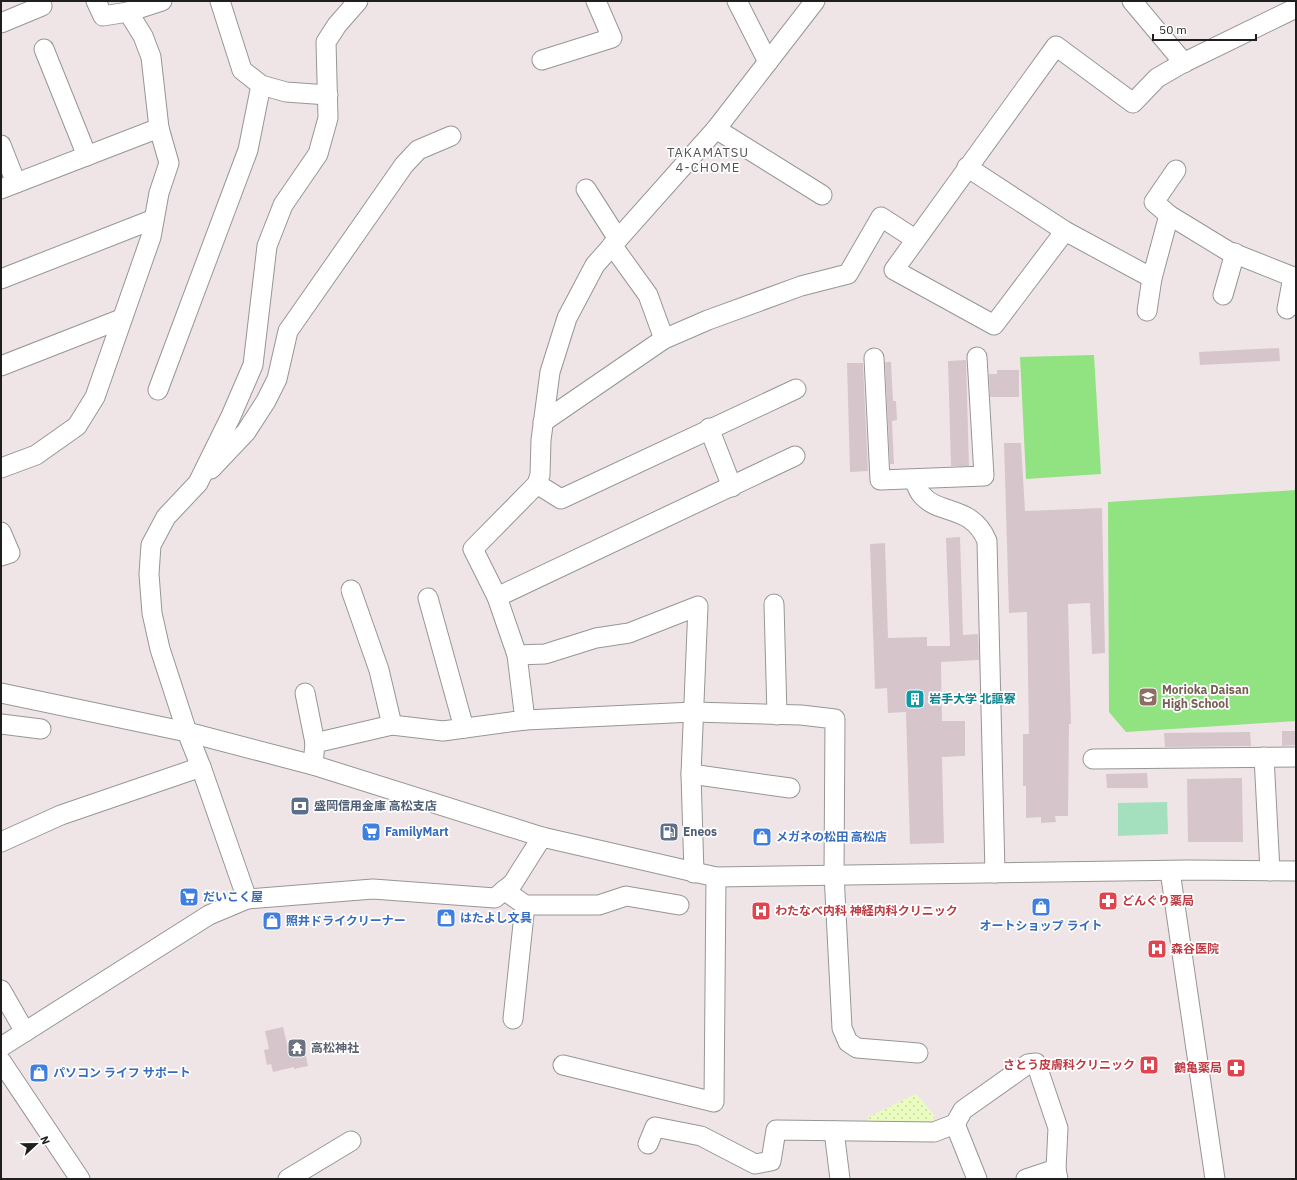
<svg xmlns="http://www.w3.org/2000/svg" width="1297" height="1180" viewBox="0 0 1297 1180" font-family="'IBM Plex Sans','Noto Sans JP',sans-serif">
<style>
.park{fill:url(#park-dots)}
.pitch{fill:#91e280}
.water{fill:#a4e0be}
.building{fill:#d7c5cc}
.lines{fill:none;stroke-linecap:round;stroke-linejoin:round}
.minor-casing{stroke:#969696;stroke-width:21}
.minor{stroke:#fff;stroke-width:19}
.labels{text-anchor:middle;stroke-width:3.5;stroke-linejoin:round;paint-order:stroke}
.education-label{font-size:12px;font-weight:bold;fill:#785e54;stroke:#fff;text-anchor:start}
.culture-label{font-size:12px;font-weight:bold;fill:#0d838f;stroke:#fff;text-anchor:start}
.service-label{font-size:12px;font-weight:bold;fill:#4e5e75;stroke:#fff;text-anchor:start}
.shop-label{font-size:12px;font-weight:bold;fill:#366cbe;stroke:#fff;text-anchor:start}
.health-label{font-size:12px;font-weight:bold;fill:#be3a42;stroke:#fff;text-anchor:start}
.worship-label{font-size:12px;font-weight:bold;fill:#5b616d;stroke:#fff;text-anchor:start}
.neighbourhood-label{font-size:13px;letter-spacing:1px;fill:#525252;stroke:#fff}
</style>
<defs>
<pattern id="park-dots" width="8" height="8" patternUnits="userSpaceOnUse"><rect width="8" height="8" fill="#ebfcc1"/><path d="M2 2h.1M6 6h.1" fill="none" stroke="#c9d8a5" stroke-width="1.8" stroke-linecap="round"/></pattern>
</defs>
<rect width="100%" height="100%" fill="#f0e5e6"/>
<!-- park -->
<path class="park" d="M916 1094 934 1115 933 1121 868 1123V1117Z"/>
<!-- pitch -->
<g class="pitch">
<path d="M1094 355 1101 474 1026 479 1020 357Z"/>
<path d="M1296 490V721L1126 732 1109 712 1108 502Z"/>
</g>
<!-- water -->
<path class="water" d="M1167 802 1168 834 1118 836V803Z"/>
<!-- building -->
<g class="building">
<path d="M1279 348 1280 361 1200 365 1199 352Z"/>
<path d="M966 360 969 466H951L948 361Z"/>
<path d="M885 362H891L893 401H896L897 420 892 421 894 464H890Z"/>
<path d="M847 363H863L868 471 850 472Z"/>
<path d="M997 370H1019V397H990L989 374H997Z"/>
<path d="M1004 443H1021L1025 511 1102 508 1105 653 1092 654 1090 603 1068 604 1071 724H1069L1068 816H1055L1056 822 1041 823V817L1026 818V786H1023V734H1029L1027 612 1009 613Z"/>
<path d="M960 537 963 635 978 634 979 660 941 662 942 721H965V756L942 757 944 843 910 844 906 712 888 713 887 688 875 689 870 544 885 543 888 638 927 637V646H950L946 538Z"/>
<path d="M1282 731H1296V745L1282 746Z"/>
<path d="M1250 732 1251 746 1165 747 1164 733Z"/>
<path d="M1147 773 1148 788H1107L1106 774Z"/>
<path d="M1242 778 1243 842H1188L1187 779Z"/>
<path d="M283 1027 287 1044 303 1041 308 1066 294 1069V1067L273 1072 271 1064 267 1065 264 1050 269 1049 265 1031Z"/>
</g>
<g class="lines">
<!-- minor casing -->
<g class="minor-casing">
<g id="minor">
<path d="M96 1 103 16 128 12 162 1"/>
<path d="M220 1 242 70 261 85 286 92 328 95"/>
<path d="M737 1 768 62"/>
<path d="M1132 1 1184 63"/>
<path d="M1296 8 1181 64 1157 78 1133 103 1056 46 894 270 994 325 1065 231 1152 278 1169 215 1228 251 1296 278"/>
<path d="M1 23 42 6"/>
<path d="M44 49 87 156"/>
<path d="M542 60 612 38 596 1"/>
<path d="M716 129 822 195"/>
<path d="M1 145 16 183"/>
<path d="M967 167 1065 231"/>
<path d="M1 189 159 128"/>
<path d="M586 189 618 239"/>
<path d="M1169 215 1154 202 1176 170"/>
<path d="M612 245 648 295 664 339"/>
<path d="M1 279 154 219"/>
<path d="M1223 295 1235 253"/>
<path d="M1287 309 1293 277"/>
<path d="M1147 311 1152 278"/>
<path d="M874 358 880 480 984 476 977 357"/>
<path d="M1 366 121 319"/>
<path d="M158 390 248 150 261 85"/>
<path d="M543 422 664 339 708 320 801 286 848 274 881 217 915 239"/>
<path d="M709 428 732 487"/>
<path d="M1 468 36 455 77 426 95 397 151 237 159 193 169 163 159 128 151 57 143 36 128 12"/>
<path d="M211 469 246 432 266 401 277 379 288 331 404 165 418 150 451 136"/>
<path d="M914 480C916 484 918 490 921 494 938 516 972 504 987 541L995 873"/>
<path d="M537 484 561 499 796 389"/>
<path d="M1 532 10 553 1 556"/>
<path d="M351 590 379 670 392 725"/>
<path d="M497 597 795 456"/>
<path d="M428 598 464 728"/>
<path d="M774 604 777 715"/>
<path d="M517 655 545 654 596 638 629 633 698 606 691 774 694 873"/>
<path d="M1 693 187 732 313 765 542 837 716 877 1188 870 1296 871"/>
<path d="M305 693 315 743"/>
<path d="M525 720 693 712 801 715 835 719 834 874 842 1028 848 1042 857 1048 918 1053"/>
<path d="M1 724 41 729"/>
<path d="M1264 757 1270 871"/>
<path d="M1093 759 1296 757"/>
<path d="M313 765 315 743 392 725 443 731 525 720 517 655 497 597 473 549 537 484 540 475 541 440 550 372 567 318 595 265 716 129 815 1"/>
<path d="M691 774 790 788"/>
<path d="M1 842 61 815 201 767"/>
<path d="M1170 871 1215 1179"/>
<path d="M504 890 525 905H599L626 896 679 905"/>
<path d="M247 899 201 767 187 732 160 649 152 613 149 574 151 545 166 517 198 483 231 416 253 365 267 246 283 205 318 154 328 118 326 42 337 25 358 1"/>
<path d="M1 990 25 1032"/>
<path d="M513 1019 525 905"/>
<path d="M1 1047 209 915 247 899 373 889 495 898 513 883 542 837"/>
<path d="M1 1061 80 1179"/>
<path d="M563 1065 714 1102 716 877"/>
<path d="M955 1124 977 1179"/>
<path d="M834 1131 840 1179"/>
<path d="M648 1144 655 1127 701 1136 755 1164 771 1161 776 1130 934 1132 955 1124 963 1110 1028 1064 1036 1063 1058 1128 1056 1169 1058 1179"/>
<path d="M288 1179 351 1141"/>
<path d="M1026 1179 1056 1169"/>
</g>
</g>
<!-- minor -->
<use href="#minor" class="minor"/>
</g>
<!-- icons -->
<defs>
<g id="school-square" transform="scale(1)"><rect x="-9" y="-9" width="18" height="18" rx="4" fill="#8d6e63" stroke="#fff"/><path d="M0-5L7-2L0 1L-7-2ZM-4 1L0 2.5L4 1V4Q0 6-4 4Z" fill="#fff"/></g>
<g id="building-square" transform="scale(1)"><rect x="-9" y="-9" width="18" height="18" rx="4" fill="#0f9aa8" stroke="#fff"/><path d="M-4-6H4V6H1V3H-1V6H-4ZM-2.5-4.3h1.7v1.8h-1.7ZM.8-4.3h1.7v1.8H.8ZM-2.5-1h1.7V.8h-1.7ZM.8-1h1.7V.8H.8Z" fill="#fff"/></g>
<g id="bank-square" transform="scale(1)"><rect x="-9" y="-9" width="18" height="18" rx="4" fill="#5c6f8a" stroke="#fff"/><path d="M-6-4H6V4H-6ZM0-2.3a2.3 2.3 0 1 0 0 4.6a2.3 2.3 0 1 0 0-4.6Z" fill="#fff"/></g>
<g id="supermarket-square" transform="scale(1)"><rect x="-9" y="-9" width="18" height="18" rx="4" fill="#3f7fe0" stroke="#fff"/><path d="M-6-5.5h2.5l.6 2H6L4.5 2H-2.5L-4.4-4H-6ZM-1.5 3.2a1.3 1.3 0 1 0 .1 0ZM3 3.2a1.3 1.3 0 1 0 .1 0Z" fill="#fff"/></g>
<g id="fuel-square" transform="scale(1)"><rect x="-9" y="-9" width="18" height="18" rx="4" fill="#5c6f8a" stroke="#fff"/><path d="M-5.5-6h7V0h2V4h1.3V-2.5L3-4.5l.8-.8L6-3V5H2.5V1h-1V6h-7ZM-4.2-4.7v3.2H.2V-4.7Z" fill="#fff"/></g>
<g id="shop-square" transform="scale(1)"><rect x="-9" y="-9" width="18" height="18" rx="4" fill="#3f7fe0" stroke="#fff"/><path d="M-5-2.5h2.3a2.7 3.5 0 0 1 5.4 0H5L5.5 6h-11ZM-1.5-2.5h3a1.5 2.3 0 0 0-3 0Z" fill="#fff"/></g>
<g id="pharmacy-square" transform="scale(1)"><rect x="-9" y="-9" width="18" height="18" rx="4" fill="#e0444e" stroke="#fff"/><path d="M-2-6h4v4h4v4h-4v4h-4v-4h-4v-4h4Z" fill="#fff"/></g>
<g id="hospital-square" transform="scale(1)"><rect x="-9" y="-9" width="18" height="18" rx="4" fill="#e0444e" stroke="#fff"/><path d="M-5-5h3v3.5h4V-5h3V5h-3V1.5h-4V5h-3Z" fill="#fff"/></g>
<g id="temple-square" transform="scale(1)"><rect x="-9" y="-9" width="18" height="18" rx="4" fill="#6b7280" stroke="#fff"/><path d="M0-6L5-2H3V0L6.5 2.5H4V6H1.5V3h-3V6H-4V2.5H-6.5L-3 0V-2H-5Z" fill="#fff"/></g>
</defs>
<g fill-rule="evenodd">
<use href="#school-square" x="1148" y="697"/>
<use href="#building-square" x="915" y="699"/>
<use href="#bank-square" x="300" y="806"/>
<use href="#supermarket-square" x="371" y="832"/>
<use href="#fuel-square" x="669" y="832"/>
<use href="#shop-square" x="762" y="837"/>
<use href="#supermarket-square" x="189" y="897"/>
<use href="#pharmacy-square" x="1108" y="901"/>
<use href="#shop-square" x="1041" y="907"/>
<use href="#hospital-square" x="761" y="911"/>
<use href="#shop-square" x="446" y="918"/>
<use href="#shop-square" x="272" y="921"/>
<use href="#hospital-square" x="1157" y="949"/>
<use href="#temple-square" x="297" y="1048"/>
<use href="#hospital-square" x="1149" y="1065"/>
<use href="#pharmacy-square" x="1236" y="1068"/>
<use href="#shop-square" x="39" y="1073"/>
</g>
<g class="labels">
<!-- education labels -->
<g class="education-label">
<text x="1162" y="694">Morioka Daisan<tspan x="1162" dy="14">High School</tspan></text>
</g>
<!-- culture labels -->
<g class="culture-label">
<text x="929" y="703">岩手大学 北謳寮</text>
</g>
<!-- service labels -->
<g class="service-label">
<text x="314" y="810">盛岡信用金庫 高松支店</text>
<text x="683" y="836">Eneos</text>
</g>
<!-- shop labels -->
<g class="shop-label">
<text x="385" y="836">FamilyMart</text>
<text x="776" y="841">メガネの松田 高松店</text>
<text x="203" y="901">だいこく屋</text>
<text x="460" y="922">はたよし文具</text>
<text x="286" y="925">照井ドライクリーナー</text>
<text x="1041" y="930" text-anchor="middle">オートショップ ライト</text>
<text x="53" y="1077">パソコン ライフ サポート</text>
</g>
<!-- health labels -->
<g class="health-label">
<text x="1122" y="905">どんぐり薬局</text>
<text x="775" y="915">わたなべ内科 神経内科クリニック</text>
<text x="1171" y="953">森谷医院</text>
<text x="1135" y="1069" text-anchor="end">さとう皮膚科クリニック</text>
<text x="1222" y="1072" text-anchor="end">鶴亀薬局</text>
</g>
<!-- worship labels -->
<g class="worship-label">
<text x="311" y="1052">高松神社</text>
</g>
<!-- neighbourhood labels -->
<g class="neighbourhood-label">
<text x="708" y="157">TAKAMATSU<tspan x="708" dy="15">4-CHOME</tspan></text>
</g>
</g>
<!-- border -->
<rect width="1297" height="1180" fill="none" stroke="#1f1f1f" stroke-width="4"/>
<!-- north arrow -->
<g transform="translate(36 1144) rotate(68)" stroke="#ffffff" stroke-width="3" paint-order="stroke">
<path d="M0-3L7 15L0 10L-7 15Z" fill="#1f1f1f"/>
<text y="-6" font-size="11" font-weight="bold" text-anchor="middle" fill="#1f1f1f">N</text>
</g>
<!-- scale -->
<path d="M1153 34v6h103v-6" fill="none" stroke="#1f1f1f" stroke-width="2"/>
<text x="1159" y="34" font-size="12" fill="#1f1f1f" stroke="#ffffff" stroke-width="3" paint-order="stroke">50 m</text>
</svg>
